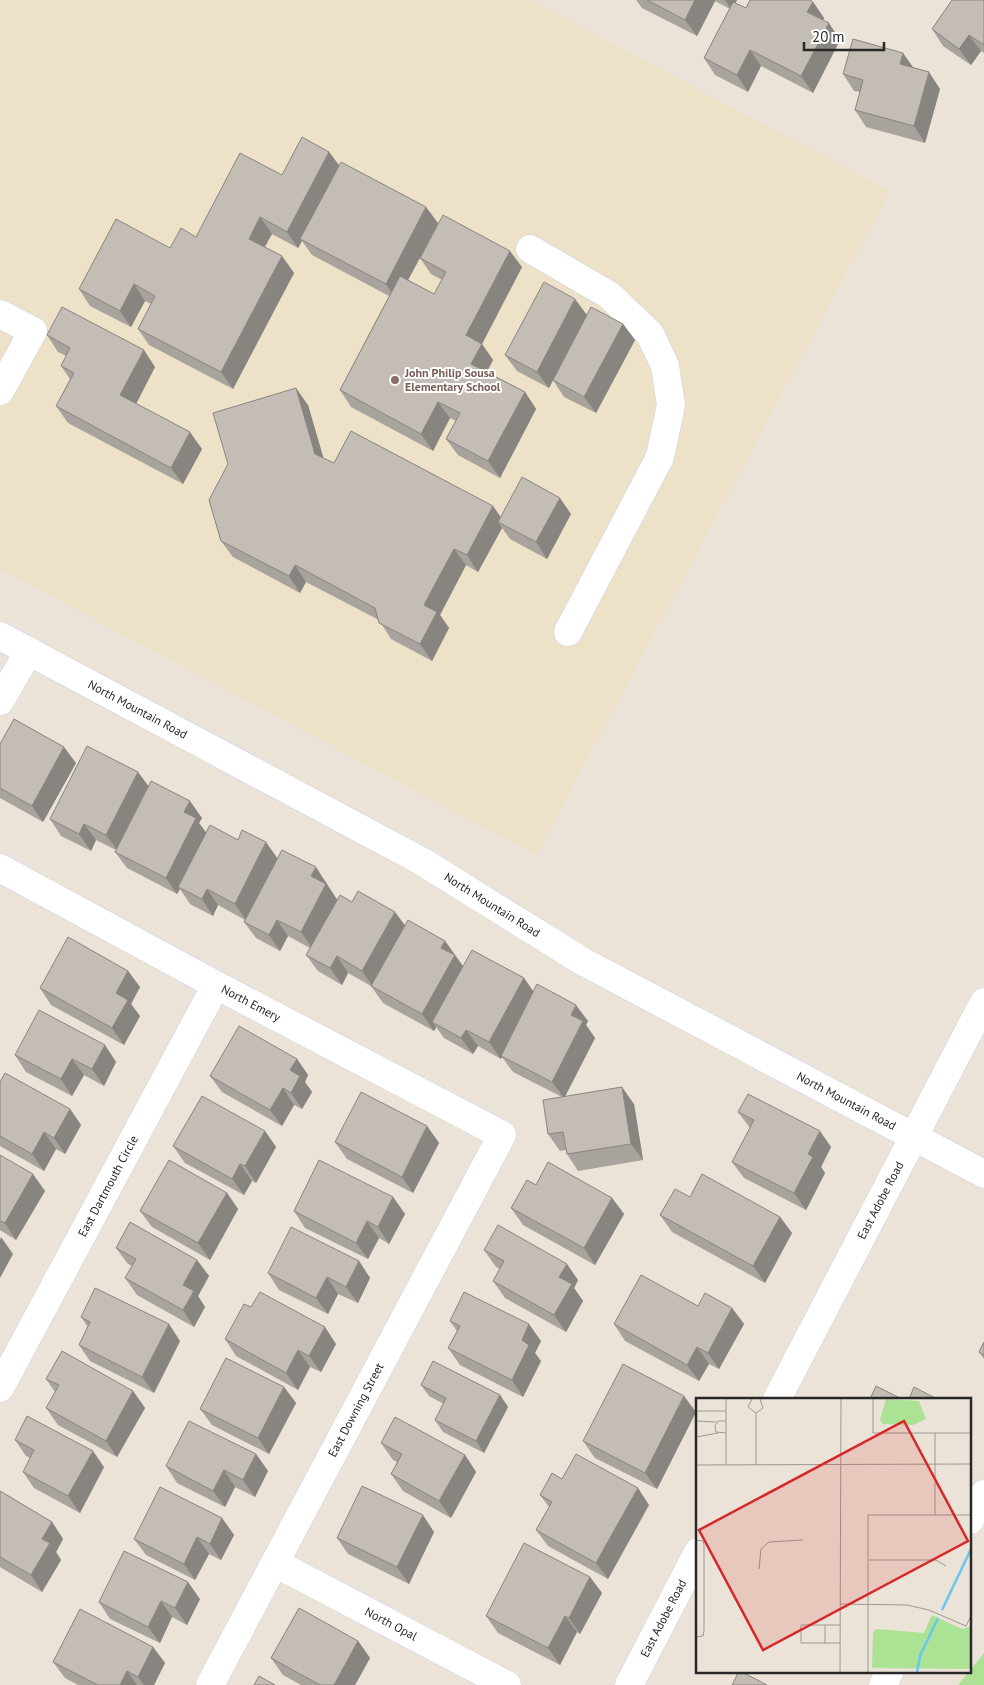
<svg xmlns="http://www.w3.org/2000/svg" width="984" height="1685" viewBox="0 0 984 1685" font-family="'PT Sans',sans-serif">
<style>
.education{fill:#ede2c7}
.green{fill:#abe294}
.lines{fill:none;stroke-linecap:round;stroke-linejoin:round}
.minor-casing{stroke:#ced1e1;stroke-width:29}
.minor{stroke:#fff;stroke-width:28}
.wall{fill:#a8a39c;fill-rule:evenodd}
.shaded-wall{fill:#88847f}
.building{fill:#c3bdb5;stroke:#88847f}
.education-dot{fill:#8d6e63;stroke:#fff;stroke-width:2}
.labels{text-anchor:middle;stroke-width:4;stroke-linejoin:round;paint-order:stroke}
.education-label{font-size:12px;font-weight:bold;fill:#785e54;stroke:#fff;text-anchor:start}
.street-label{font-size:12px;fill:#282828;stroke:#fff}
.inset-river{fill:none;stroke:#69c6ef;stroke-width:2.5}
.inset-road{fill:none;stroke:#9d9892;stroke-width:1}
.view{fill:#d62828;fill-opacity:0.15;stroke:#d62828;stroke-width:2.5}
.inset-edge{fill:none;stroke:#282828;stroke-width:2.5}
</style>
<rect width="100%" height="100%" fill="#ebe3d8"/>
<!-- education -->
<path class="education" d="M0 0H530L890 191 536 855 0 569Z"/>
<!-- green -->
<path class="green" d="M984 1653V1685H958Z"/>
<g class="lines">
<!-- minor casing -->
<g class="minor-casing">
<g id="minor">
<path d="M530 249 609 295 650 334 665 366 671 405 660 457 568 632"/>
<path d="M0 314 33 331 0 391"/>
<path id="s1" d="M0 636 423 862 582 961 984 1174"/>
<path d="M0 701 29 651"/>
<path id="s2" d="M0 868 216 985 502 1135 210 1685"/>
<path id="s3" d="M0 1388 216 985"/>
<path id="s4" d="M777 1399 984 1002"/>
<path d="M970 1520 984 1494"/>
<path id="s5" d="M275 1563 507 1685"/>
<path id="s6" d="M629 1685 698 1552"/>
<path d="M883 1685 890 1671"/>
</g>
</g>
<!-- minor -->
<use href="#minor" class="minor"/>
</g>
<!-- wall -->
<g class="wall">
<path d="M636 0H737L735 3 746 8 813 2 824 18 823 20 840 40 813 93 761 66 748 92 715 75 704 58 730 9 715 1 697 36 642 8Z"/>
<path d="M984 0V53L981 51 971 65 943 46 932 29Z"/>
<path d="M913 68 940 89 925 143 866 127 855 110 860 92 854 91 843 74Z"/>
<path d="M329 152 339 165 438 223 522 267 482 344 493 360 487 372 525 392 536 409 500 478 458 455 446 439 456 421 450 418 433 451 351 407 340 390 389 296 312 255 302 241 298 248 272 234 265 247 282 256 294 273 233 389 149 345 138 329 151 304 145 301 131 327 90 306 79 289 196 237 282 175ZM420 258 431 274 442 280 434 294 408 280Z"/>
<path d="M587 315 623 324 635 340 596 413 564 397 553 380 549 388 517 371 505 355Z"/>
<path d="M47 335 155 367 136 403 202 449 183 484 68 423 56 406 70 379 61 366 66 356 58 352Z"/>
<path d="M308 405 323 458 334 463 501 517 571 514 547 559 510 539 502 528 478 572 466 565 440 615 449 628 432 661 391 639 379 620 306 582 300 593 233 557 221 541Z"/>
<path d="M0 744 76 763 43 822 0 798Z"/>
<path d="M149 786 202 818 199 823 206 833 238 840 278 859 327 884V885L337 900 352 902 405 926 445 941 463 966 524 978 533 992 588 1021 586 1025 595 1038 565 1097 634 1104 643 1160 578 1171 567 1154 566 1150 560 1151 548 1134 562 1097 513 1072 502 1057 501 1059 478 1046 473 1054 444 1038 436 1027 434 1031 383 1003 371 986 348 973 342 985 318 971 306 955 310 948 288 936 280 951 256 938 244 922 245 920 218 905 213 916 190 904 180 889 177 894 127 868 115 852 116 850 96 840 91 851 61 836 50 819Z"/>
<path d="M128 971 140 987 131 1004 140 1016 124 1045 51 1005 40 988Z"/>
<path d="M15 1055 116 1062 104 1086 84 1075 72 1096 26 1072Z"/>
<path d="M297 1059 308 1075 305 1082 312 1092 302 1109 294 1105 282 1126 222 1092 210 1076Z"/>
<path d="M0 1082 70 1109 81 1125 65 1154 56 1149 44 1171 0 1146Z"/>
<path d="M738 1112 831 1147 821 1167 825 1173 806 1210 744 1178 732 1162 750 1128Z"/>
<path d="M427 1126 439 1143 413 1193 347 1159 335 1142Z"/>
<path d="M265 1131 276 1147 256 1183 252 1181 244 1195 185 1163 173 1146Z"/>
<path d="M0 1155 45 1191 16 1240 0 1230Z"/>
<path d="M227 1193 238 1209 210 1260 152 1227 140 1211Z"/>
<path d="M393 1197 405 1214 389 1244 379 1238 368 1259 305 1228 294 1211Z"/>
<path d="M690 1197 780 1217 792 1233 765 1283 672 1232 660 1215Z"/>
<path d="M612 1198 624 1214 595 1265 523 1225 511 1208Z"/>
<path d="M116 1248 197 1260 209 1276 198 1296 205 1307 194 1327 137 1295 125 1278 132 1266 128 1264Z"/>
<path d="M484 1250 578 1280 574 1288 583 1301 566 1332 505 1298 493 1281 500 1269 496 1267Z"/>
<path d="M359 1261 370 1278 358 1303 338 1294 328 1314 279 1290 268 1273Z"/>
<path d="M698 1306 732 1308 744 1324 719 1369 709 1364 699 1381 625 1341 614 1324Z"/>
<path d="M251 1307 336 1344 321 1372 310 1367 298 1390 236 1356 225 1339Z"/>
<path d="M81 1317 180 1341 154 1393 90 1361 79 1345 88 1327Z"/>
<path d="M450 1321 541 1341 535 1353 541 1361 523 1397 460 1365 448 1348 457 1331Z"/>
<path d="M984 1342V1359L979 1352Z"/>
<path d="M46 1379 133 1391 145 1408 117 1457 58 1425 46 1408 55 1392Z"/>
<path d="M421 1385 500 1395 508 1407 484 1453 443 1432 435 1420 444 1404 429 1396Z"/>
<path d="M284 1387 296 1403 269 1454 212 1425 200 1409Z"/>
<path d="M696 1412 657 1489 595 1458 583 1441Z"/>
<path d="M15 1440 104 1467 80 1513 34 1488 23 1472 30 1458 26 1456Z"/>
<path d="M381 1443 465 1455 476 1472 451 1518 403 1491 391 1474 397 1462 393 1460Z"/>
<path d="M256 1454 268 1471 255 1497 235 1487 225 1507 177 1483 166 1466Z"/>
<path d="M562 1479 649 1505 608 1579 548 1546 536 1530 549 1507 540 1495Z"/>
<path d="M0 1491 52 1522 63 1539 56 1552 61 1560 42 1592 0 1567Z"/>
<path d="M222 1518 234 1535 221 1560 209 1554 195 1580 146 1555 134 1539Z"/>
<path d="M434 1532 409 1584 348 1554 337 1538Z"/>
<path d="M590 1577 602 1593 580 1634 577 1632 560 1665 498 1633 486 1616Z"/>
<path d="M200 1599 187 1625 172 1617 160 1643 110 1619 99 1602Z"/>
<path d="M358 1641 370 1658 355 1685H301L283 1675 271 1658Z"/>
<path d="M153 1647 165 1663 154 1685H78L65 1678 53 1662Z"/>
</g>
<!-- shaded-wall -->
<g class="shaded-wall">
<path d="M695 0H715V1L697 36 685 20Z"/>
<path d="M725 0H737L732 10Z"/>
<path d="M813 2 824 18 819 28 807 12Z"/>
<path d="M829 23 840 40 813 93 801 76Z"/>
<path d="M969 35 981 51 971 65 959 49Z"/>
<path d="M750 50 761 66 748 92 737 75Z"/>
<path d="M903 53 915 70 900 64Z"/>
<path d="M929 72 940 89 925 143 914 126Z"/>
<path d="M329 152 341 168 300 239 302 241 298 248 287 232Z"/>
<path d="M426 207 438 223 397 301 386 284Z"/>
<path d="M260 217 272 234 260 255 249 239Z"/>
<path d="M510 251 522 267 482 344 493 360 482 380 471 364 466 335Z"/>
<path d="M282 256 294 273 233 389 221 372Z"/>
<path d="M134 284 145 301 131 327 120 311Z"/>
<path d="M575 299 587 315 549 388 537 372Z"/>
<path d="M623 324 635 340 596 413 584 397Z"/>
<path d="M144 350 155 367 132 412 120 395Z"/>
<path d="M296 388 308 405 327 470 315 454Z"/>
<path d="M525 392 536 409 500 478 488 461Z"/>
<path d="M438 402 450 418 433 451 421 434Z"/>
<path d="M190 432 202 449 183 484 171 468Z"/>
<path d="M560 498 571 514 547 559 536 542Z"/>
<path d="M493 506 505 523 498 522 502 528 478 572 467 555Z"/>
<path d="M454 549 466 565 440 615 449 628 432 661 420 644 424 605Z"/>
<path d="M295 565 306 582 300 593 289 576Z"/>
<path d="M64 747 76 763 43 822 32 806Z"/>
<path d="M138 772 150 788 118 851 106 835Z"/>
<path d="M190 801 202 818 199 823 208 835 178 887 180 889 177 894 166 878 184 812Z"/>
<path d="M84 824 96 840 91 851 79 834Z"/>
<path d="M266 842 278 859 246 920 235 904Z"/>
<path d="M316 867 338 901 313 949 301 932 311 876Z"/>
<path d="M207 889 218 905 213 916 202 899Z"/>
<path d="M395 912 407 928 373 987 362 971Z"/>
<path d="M277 920 288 936 280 951 269 935Z"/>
<path d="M445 941 467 972 432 1022 436 1027 434 1031 422 1014 441 948Z"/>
<path d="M337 956 348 973 342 985 330 968Z"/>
<path d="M128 971 140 987 131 1004 140 1016 124 1045 112 1028 116 993Z"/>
<path d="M524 978 536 995 501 1059 489 1042Z"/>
<path d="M576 1005 588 1021 586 1025 595 1038 564 1098 552 1082 571 1015Z"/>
<path d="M466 1030 478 1046 473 1054 461 1038Z"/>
<path d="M105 1045 116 1062 104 1086 92 1069Z"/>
<path d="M72 1059 84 1075 72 1096 61 1079Z"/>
<path d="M297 1059 308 1075 305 1082 312 1092 302 1109 291 1093 290 1070Z"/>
<path d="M622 1087 634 1104 643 1160 631 1144Z"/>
<path d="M283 1088 294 1105 282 1126 270 1110Z"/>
<path d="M70 1109 81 1125 65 1154 54 1138Z"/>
<path d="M427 1126 439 1143 413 1193 402 1177Z"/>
<path d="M265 1131 276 1147 256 1183 245 1166Z"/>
<path d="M820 1131 831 1147 821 1167 825 1173 806 1210 794 1193 808 1154Z"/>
<path d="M44 1132 56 1149 44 1171 32 1154Z"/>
<path d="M240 1164 252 1181 244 1195 232 1179Z"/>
<path d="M33 1174 45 1191 16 1240 5 1223Z"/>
<path d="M227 1193 238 1209 210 1260 198 1243Z"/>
<path d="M393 1197 405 1214 389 1244 378 1227Z"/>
<path d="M612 1198 624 1214 595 1265 584 1248Z"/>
<path d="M780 1217 792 1233 765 1283 753 1266Z"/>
<path d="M367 1221 379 1238 368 1259 356 1243Z"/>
<path d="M1 1237 13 1254 0 1278V1240Z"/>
<path d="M197 1260 209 1276 198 1296 205 1307 194 1327 183 1310V1285Z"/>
<path d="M359 1261 370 1278 358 1303 346 1287Z"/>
<path d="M567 1264 578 1280 574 1288 583 1301 566 1332 554 1315 559 1277Z"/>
<path d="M327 1277 338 1294 328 1314 316 1298Z"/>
<path d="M732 1308 744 1324 719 1369 708 1353Z"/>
<path d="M169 1324 180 1341 154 1393 142 1377Z"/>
<path d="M529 1324 541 1341 535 1353 541 1361 523 1397 512 1380 522 1340Z"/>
<path d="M325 1327 336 1344 321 1372 309 1356Z"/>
<path d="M697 1347 709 1364 699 1381 687 1365Z"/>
<path d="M298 1350 310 1367 298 1390 286 1373Z"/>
<path d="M284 1387 296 1403 269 1454 258 1438Z"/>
<path d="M133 1391 145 1408 117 1457 106 1441Z"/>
<path d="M500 1395 508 1407 484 1453 476 1441Z"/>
<path d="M684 1396 696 1412 657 1489 645 1473Z"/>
<path d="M93 1451 104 1467 80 1513 68 1496Z"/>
<path d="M256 1454 268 1471 255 1497 243 1480Z"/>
<path d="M465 1455 476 1472 451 1518 439 1501Z"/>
<path d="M224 1470 235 1487 225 1507 213 1491Z"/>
<path d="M638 1488 649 1505 608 1579 596 1563Z"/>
<path d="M423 1515 434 1532 409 1584 397 1567Z"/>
<path d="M222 1518 234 1535 221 1560 210 1544Z"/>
<path d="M52 1522 63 1539 56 1552 61 1560 42 1592 31 1575 42 1539Z"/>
<path d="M197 1537 209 1554 195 1580 184 1564Z"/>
<path d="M590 1577 602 1593 580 1634 569 1618Z"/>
<path d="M188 1582 200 1599 187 1625 175 1608Z"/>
<path d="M161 1601 172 1617 160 1643 148 1627Z"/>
<path d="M565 1616 577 1632 560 1665 548 1648Z"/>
<path d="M358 1641 370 1658 355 1685H334Z"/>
<path d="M153 1647 165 1663 154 1685H144L138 1677Z"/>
<path d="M127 1671 137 1685H120Z"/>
</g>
<!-- building -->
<g class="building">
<path d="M647 0H695L685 20Z"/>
<path d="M750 0H810L813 2 807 12 829 23 801 76 750 50 737 75 704 58 733 2 746 8Z"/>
<path d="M952 0H984V45L969 35 959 49 932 29Z"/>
<path d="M853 39 903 53 900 64 929 72 914 126 855 110 863 80 843 74Z"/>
<path d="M302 137 329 152 287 232 260 217 249 239 282 256 221 372 138 329 155 296 134 284 120 311 79 289 116 219 170 248 181 228 196 237 240 153 282 175Z"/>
<path d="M341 162 426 207 386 284 300 239Z"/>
<path d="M443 215 510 251 466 335 482 344 471 364 525 392 488 461 446 439 460 413 438 402 421 434 340 390 400 276 434 294 446 272 420 258Z"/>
<path d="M544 282 575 299 537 372 505 355Z"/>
<path d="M62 307 144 350 120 395 190 432 171 468 56 406 74 373 61 366 70 348 47 335Z"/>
<path d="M591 307 623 324 584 397 553 380Z"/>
<path d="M296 388 315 454 334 463 351 431 493 506 467 555 454 549 424 605 437 612 420 644 379 623 375 608 295 565 289 576 221 541 209 500 228 464 213 413Z"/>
<path d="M522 477 560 498 536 542 498 522Z"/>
<path d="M14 719 64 747 32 806 0 788V744Z"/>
<path d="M87 746 138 772 106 835 84 824 79 834 50 819Z"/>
<path d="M151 781 190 801 184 812 196 818 166 878 115 852Z"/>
<path d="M210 825 238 840 242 830 266 842 235 904 207 889 202 899 178 887Z"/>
<path d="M282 850 316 867 311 876 326 884 301 932 277 920 269 935 244 922Z"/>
<path d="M358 891 395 912 362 971 337 956 330 968 306 955 340 895 352 902Z"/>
<path d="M408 920 445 941 441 948 455 955 422 1014 371 986Z"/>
<path d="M68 937 128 971 116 993 128 1000 112 1028 40 988Z"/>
<path d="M472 950 524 978 489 1042 466 1030 461 1038 432 1022Z"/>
<path d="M537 984 576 1005 571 1015 583 1021 552 1082 501 1056Z"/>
<path d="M39 1010 105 1045 92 1069 72 1059 61 1079 15 1055Z"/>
<path d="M239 1026 297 1059 290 1070 300 1076 291 1093 283 1088 270 1110 210 1076Z"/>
<path d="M5 1073 70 1109 54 1138 44 1132 32 1154 0 1136V1082Z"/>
<path d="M622 1087 631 1144 567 1154 563 1132 548 1134 543 1100Z"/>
<path d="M361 1092 427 1126 402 1177 335 1142Z"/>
<path d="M748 1094 820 1131 808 1154 813 1157 794 1193 732 1162 754 1120 738 1112Z"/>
<path d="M202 1096 265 1131 245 1166 240 1164 232 1179 173 1146Z"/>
<path d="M0 1155 33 1174 5 1223 0 1221Z"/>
<path d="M169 1160 227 1193 198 1243 140 1211Z"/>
<path d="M319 1160 393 1197 378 1227 367 1221 356 1243 294 1211Z"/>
<path d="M548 1162 612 1198 584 1248 511 1208 527 1180 536 1185Z"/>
<path d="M702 1174 780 1217 753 1266 660 1215 675 1189 690 1197Z"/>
<path d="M130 1222 197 1260 183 1285 194 1291 183 1310 125 1278 136 1259 116 1248Z"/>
<path d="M498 1225 567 1264 559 1277 572 1284 554 1315 493 1281 504 1261 484 1250Z"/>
<path d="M291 1227 359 1261 346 1287 327 1277 316 1298 268 1273Z"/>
<path d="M641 1275 698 1306 705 1293 732 1308 708 1353 697 1347 687 1365 614 1324Z"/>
<path d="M95 1288 169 1324 142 1377 79 1345 90 1322 81 1317Z"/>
<path d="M260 1292 325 1327 309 1356 298 1350 286 1373 225 1339 244 1304 251 1307Z"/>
<path d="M464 1292 529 1324 522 1340 529 1345 512 1380 448 1348 460 1326 450 1321Z"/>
<path d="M984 1342V1355L979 1352Z"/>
<path d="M62 1351 133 1391 106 1441 46 1408 59 1385 46 1379Z"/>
<path d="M226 1358 284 1387 258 1438 200 1409Z"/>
<path d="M433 1361 500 1395 476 1441 435 1420 446 1398 421 1385Z"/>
<path d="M623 1364 684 1396 645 1473 583 1441Z"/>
<path d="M876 1386 902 1399H870Z"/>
<path d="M914 1387 937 1399H909Z"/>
<path d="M27 1416 93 1451 68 1496 23 1472 34 1450 15 1440Z"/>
<path d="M395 1417 465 1455 439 1501 391 1474 402 1454 381 1443Z"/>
<path d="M189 1421 256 1454 243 1480 224 1470 213 1491 166 1466Z"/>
<path d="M576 1454 638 1488 596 1563 536 1530 552 1502 540 1495 552 1473 562 1479Z"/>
<path d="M362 1486 423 1515 397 1567 337 1538Z"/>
<path d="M160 1487 222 1518 210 1544 197 1537 184 1564 134 1539Z"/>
<path d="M0 1491 52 1522 42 1539 50 1543 31 1575 0 1557Z"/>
<path d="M524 1543 590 1577 569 1618 565 1616 548 1648 486 1616Z"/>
<path d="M124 1551 188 1582 175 1608 161 1601 148 1627 99 1602Z"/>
<path d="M299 1608 358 1641 334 1685H320L271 1658Z"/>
<path d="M80 1609 153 1647 138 1677 127 1671 120 1685H98L53 1662Z"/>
<path d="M739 1671H740L767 1685H732Z"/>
<path d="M259 1676 275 1685H254Z"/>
</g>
<!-- markers -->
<circle class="education-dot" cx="395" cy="380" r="5"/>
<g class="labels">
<!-- education labels -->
<g class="education-label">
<text x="405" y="377">John Philip Sousa<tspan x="405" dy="14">Elementary School</tspan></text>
</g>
<!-- street labels -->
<g class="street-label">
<text dy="4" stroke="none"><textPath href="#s1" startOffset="156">North Mountain Road</textPath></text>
<text dy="4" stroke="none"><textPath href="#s1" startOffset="561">North Mountain Road</textPath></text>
<text dy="4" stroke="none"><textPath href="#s2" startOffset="285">North Emery</textPath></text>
<text dy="4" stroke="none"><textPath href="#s1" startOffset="966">North Mountain Road</textPath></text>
<text dy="4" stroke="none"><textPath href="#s3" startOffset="229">East Dartmouth Circle</textPath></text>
<text dy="4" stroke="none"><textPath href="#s4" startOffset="224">East Adobe Road</textPath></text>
<text transform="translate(356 1410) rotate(-62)" y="4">East Downing Street</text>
<text dy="4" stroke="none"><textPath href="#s6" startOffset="75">East Adobe Road</textPath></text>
<text dy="4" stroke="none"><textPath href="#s5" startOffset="131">North Opal</textPath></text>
</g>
</g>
<!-- overview -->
<g transform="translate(696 1398)">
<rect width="275" height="275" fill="#ebe3d8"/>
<path d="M190 1 223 3 230 21 217 27 187 26 184 22ZM236 217 266 231 275 228V271L176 270 177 235 180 231 228 235Z" fill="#abe294"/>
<path class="inset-river" d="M246 212 275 151M221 274 224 258 242 220"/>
<path class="inset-road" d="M56 1 52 9 60 15 67 10 64 1M177 1V35H275M0 13H30M60 15V67M0 23 20 24M30 35 20 34 19 28 22 23H30M239 35V117M0 39 22 35M0 67 275 66M30 67V1M0 142 7 143 8 147V233L7 238 0 239M173 162H240L250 168M63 171 65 151 73 144 107 142M144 206 211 207 233 212 270 228 275 218M129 227V246M144 227H105V245H144M144 274 145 1M172 274V117H275"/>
<path class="view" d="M208 23 272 143 67 252 3 132Z"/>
<rect width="275" height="275" class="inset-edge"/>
</g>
<!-- scale -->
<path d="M804 42v8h80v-8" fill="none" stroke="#282828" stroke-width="2.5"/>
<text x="812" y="42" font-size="15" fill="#282828" stroke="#ffffff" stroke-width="4" paint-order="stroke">20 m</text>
</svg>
